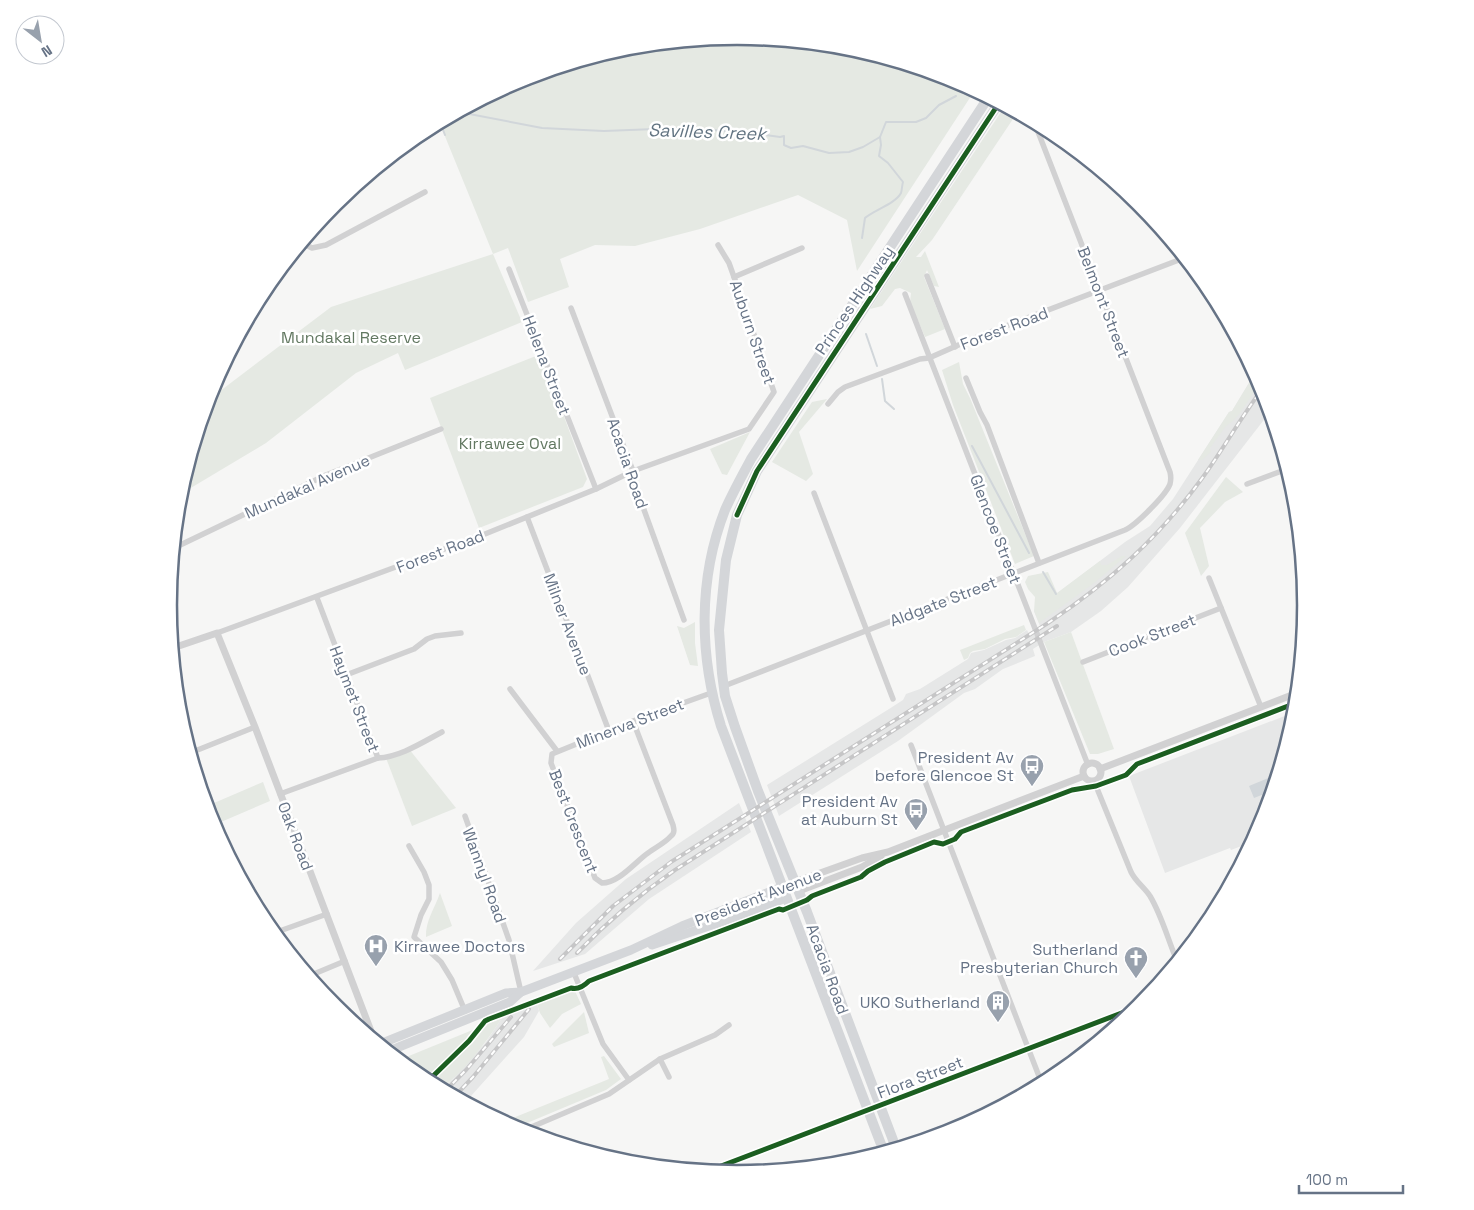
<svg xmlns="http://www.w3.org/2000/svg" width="1474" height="1210" viewBox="0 0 1474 1210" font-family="'Space Grotesk',sans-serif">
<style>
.built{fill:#e6e7e7}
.green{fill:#e5e9e3}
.water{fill:#d1d6da}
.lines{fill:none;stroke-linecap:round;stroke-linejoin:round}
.stream{stroke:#d1d6da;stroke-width:2}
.minor{stroke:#d1d1d2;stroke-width:5.5}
.tertiary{stroke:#d1d1d2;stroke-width:7}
.secondary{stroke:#d4d6d9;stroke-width:9}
.trunk{stroke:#d4d6d9;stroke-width:10}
.rail-casing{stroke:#c6c6c7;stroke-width:4}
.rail{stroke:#fff;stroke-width:2;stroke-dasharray:5.5;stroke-linecap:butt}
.cycleway-casing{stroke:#fff;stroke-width:8}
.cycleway{stroke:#1b5e20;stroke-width:5}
.labels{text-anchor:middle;stroke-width:5;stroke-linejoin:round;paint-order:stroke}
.street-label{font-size:16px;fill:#667386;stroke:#fff}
.park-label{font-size:16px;fill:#627861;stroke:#fff}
.poi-label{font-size:16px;fill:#667386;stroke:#fff;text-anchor:end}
.water-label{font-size:18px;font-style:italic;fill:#627482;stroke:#fff}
.rim{fill:none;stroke:#667386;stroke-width:2.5}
</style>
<rect width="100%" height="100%" fill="#f6f6f5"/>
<!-- built -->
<g class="built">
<path d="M1255 373 1263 388 1270 412 1180 528 1128 587 1101 611 1071 632 1044 642 1033 649 1035 656 1003 669 975 689 964 693 898 741 779 816 767 785 889 709 903 700 906 694 920 689 968 659 971 653 984 650 1006 640 1015 638 1027 630 1029 634 1040 626 1034 611 1125 542 1150 526 1173 499 1229 412 1232 411Z"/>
<path d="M1295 712 1262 823 1252 842 1231 850 1230 848 1165 873 1129 776Z"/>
<path d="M739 803 751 832 649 899 585 954 533 971 576 923 626 879Z"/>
<path d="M537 1004 539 1011 524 1037 471 1096 464 1101 441 1089 453 1079 486 1042 502 1018Z"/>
</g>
<!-- green -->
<g class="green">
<path d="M737 36 848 47 955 80 975 90 857 271 847 220 798 195 700 229 635 246 595 245 560 259 569 287 528 302 508 248 493 254 522 322 405 370 398 353 356 373 266 443 179 495 207 401 331 307 493 254 442 129 430 127 520 79 626 47Z"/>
<path d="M1005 106 1017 113 932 240 916 257H921L925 251 939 287 934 286 927 270 924 277 945 329 925 337 910 302 911 293 900 288 895 289 882 306 870 309Z"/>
<path d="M541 354 587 479 583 487 479 528 430 398Z"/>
<path d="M959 362 963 384 970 398 1034 556 1015 564 953 405 942 370Z"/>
<path d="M1255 373 1260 383 1240 413 1233 421 1226 426 1210 448 1211 452 1202 460H1198L1229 412 1232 411Z"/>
<path d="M827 399 799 432 813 474 806 481 772 462 812 402Z"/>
<path d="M750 432 727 475 722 474 710 449Z"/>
<path d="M1226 477 1243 492 1225 502 1200 528 1209 566 1201 576 1185 533Z"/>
<path d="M1122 556H1126L1094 583 1039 623 1034 611 1035 597 1028 589 1025 582 1028 576 1048 572 1057 593 1100 561 1101 565H1107Z"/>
<path d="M695 622V643L698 666 690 665 677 626 684 628Z"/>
<path d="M1024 625 1026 630 1016 637 1005 639 985 649 973 651 970 653 968 658 964 660 960 650Z"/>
<path d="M1071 632 1114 749 1098 754H1090L1044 642Z"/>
<path d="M409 749 456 808 412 826 386 758Z"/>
<path d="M263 782 270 801 214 825 207 806Z"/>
<path d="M440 893 452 926 426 937C425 921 435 908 440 893Z"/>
<path d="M574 989 581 1004 562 1014 550 1028 540 1013 537 1004Z"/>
<path d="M584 1012 589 1033 554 1047 552 1044Z"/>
<path d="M502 1018C485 1044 466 1069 441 1089L421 1078 399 1060Z"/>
<path d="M604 1056 621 1079 606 1090 515 1128 503 1122 609 1079 601 1057Z"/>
</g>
<!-- water -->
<path class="water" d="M1273 776 1275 781 1272 791 1254 798 1249 786Z"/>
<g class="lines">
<!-- stream -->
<g class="stream">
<path d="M459 112 542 128 604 131 681 128 743 132 780 137 784 136V145L791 148 803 146 829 153 849 152 863 147 880 137 886 122H916L926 118 939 105 956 96"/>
<path d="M440 122 445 135"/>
<path d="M862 238 865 218C874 210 895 204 901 193 902 190 902 185 903 182L888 163 879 156 881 145 880 137"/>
<path d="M866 334 877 366"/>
<path d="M882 379 885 401 894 409"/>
<path d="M972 446 1029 553"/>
<path d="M1043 572 1056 594"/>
</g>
<!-- minor -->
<g class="minor">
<path d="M302 243 312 248 326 245 425 192"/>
<path d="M509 269 596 489"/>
<path d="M927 276 955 347"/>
<path d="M734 277 802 248"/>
<path d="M905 294 1088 765"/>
<path d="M571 308 633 471 635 485 684 620"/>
<path d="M966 378 980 412 987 425 1039 563"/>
<path d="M828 404 838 392 845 387 920 359 929 358 972 339 1184 258"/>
<path d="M1247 484 1287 469"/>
<path d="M814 493 893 699"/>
<path d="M527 517 609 731"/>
<path d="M174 548 326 475 441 429"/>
<path d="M1209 578 1261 707"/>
<path d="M217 633 485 534 596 489 633 471 749 429 774 392 734 277 729 263 718 245"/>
<path d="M1083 662 1221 608"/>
<path d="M346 675 414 649 427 639 435 636 461 633"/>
<path d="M724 686 1125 530C1136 525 1166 495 1170 484 1171 480 1171 476 1170 472L1035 124"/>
<path d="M510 689 557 751"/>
<path d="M633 721 673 825C674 829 675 833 671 836 665 843 656 847 648 853 635 862 619 883 602 883L595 878 551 763 552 754 633 721 711 693"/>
<path d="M911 745 1042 1084"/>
<path d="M190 753 255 727"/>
<path d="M378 758C400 757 423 742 442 732"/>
<path d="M1094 781 1131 872C1136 882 1144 887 1150 896 1162 916 1168 940 1177 961"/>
<path d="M280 794 378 758 317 598"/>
<path d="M465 816 509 940 521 992"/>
<path d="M409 846 424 872 429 885V899L421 915 414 937 441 962 452 980 465 1011"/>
<path d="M274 933 327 914"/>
<path d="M574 973 603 1044 629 1080"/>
<path d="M309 976 345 961"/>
<path d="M660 1059 669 1077"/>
<path d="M899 1098 1140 1006"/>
<path d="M522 1131 609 1094 660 1059 715 1035 729 1025"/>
<path d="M708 1171 853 1115"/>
</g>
<!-- tertiary -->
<g class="tertiary">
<path d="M173 648 217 633 255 727 374 1039"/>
<circle cx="1092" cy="772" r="9"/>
<path d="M1100 769 1297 693"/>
<path d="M795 882 862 858 888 852 1084 776"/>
<path d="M799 891 862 867 881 856"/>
</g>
<!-- secondary -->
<g class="secondary">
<path d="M652 945 721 922 786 898"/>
<path d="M380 1044 506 993 521 992 631 950 682 926 782 887"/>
<path d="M389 1051 510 1002 521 992"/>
</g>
<!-- trunk -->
<g class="trunk">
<path d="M896 1148 807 912 758 791 735 727 725 696 722 673 719 630 726 560 737 515 757 471 999 103"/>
<path d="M884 1152 721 726C699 656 698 579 725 510 733 492 742 476 751 459L988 98"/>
</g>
<!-- rail casing -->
<g class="rail-casing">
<g id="rail">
<path d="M577 953C607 922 639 895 675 870L1057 626"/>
<path d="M560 959 613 906 671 862 1048 623C1109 582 1159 538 1203 477 1224 448 1241 417 1263 388"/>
<path d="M445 1091 466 1070 511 1017"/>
<path d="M455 1096 473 1077 529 1009"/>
</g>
</g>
<!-- rail -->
<use href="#rail" class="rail"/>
<!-- cycleway casing -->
<g class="cycleway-casing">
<g id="cycleway">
<path d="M737 515 757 471 999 103"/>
<path d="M428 1081 469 1041 485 1021 489 1019 571 988C578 990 584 986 589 981L779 909 783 910 807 900 812 896 861 877 868 871 885 862 934 842 943 844 955 839 961 832 1072 790 1096 786 1126 775 1137 764 1296 703"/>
<path d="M708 1171 1140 1006"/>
</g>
</g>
<!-- cycleway -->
<use href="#cycleway" class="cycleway"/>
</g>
<!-- icons -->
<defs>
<g id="bus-pin" transform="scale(1.25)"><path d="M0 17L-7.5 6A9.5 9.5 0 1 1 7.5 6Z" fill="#98a1ad" stroke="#fff"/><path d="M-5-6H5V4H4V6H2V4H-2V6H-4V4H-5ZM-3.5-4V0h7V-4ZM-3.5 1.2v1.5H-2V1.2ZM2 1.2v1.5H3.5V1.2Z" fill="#fff"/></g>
<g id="hospital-pin" transform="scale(1.25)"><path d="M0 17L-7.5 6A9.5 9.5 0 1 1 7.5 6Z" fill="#98a1ad" stroke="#fff"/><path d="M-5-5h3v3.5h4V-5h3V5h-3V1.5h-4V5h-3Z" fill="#fff"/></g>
<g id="church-pin" transform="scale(1.25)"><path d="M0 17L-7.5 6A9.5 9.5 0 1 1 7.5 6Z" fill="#98a1ad" stroke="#fff"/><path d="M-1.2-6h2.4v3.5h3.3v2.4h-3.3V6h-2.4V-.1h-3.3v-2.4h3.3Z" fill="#fff"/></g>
<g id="building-pin" transform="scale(1.25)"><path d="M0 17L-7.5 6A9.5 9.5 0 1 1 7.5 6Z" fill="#98a1ad" stroke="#fff"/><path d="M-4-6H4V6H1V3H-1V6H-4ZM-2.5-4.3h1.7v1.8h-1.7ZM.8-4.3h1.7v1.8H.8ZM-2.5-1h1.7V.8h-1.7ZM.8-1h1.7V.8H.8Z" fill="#fff"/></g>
</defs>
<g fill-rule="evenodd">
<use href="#bus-pin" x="1032" y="766"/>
<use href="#bus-pin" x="916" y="810"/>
<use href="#hospital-pin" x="376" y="946"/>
<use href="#church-pin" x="1136" y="958"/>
<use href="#building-pin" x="998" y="1002"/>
</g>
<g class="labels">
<!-- street labels -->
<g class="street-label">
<text transform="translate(854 300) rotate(-56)" y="6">Princes Highway</text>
<text transform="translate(1104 302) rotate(69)" y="6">Belmont Street</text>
<text transform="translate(1004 328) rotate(-21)" y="6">Forest Road</text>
<text transform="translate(753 332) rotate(71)" y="6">Auburn Street</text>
<text transform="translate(547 365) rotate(69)" y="6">Helena Street</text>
<text transform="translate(628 463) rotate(71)" y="6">Acacia Road</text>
<text transform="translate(307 486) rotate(-24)" y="6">Mundakal Avenue</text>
<text transform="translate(996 529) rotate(69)" y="6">Glencoe Street</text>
<text transform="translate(440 551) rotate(-21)" y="6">Forest Road</text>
<text transform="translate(943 601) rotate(-21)" y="6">Aldgate Street</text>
<text transform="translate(568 624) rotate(69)" y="6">Milner Avenue</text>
<text transform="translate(1152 635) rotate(-21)" y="6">Cook Street</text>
<text transform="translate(355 699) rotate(69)" y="6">Haymet Street</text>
<text transform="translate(630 723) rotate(-21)" y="6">Minerva Street</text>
<text transform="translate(574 821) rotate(69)" y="6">Best Crescent</text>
<text transform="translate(296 836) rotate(69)" y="6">Oak Road</text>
<text transform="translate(485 875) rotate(70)" y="6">Wannyl Road</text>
<text transform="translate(758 897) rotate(-21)" y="6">President Avenue</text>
<text transform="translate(828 969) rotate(70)" y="6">Acacia Road</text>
<text transform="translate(920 1077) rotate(-21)" y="6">Flora Street</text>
</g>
<!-- park labels -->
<g class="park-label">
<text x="351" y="343">Mundakal Reserve</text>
<text x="510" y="449">Kirrawee Oval</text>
</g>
<!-- poi labels -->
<g class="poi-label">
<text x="1014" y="763">President Av<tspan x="1014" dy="18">before Glencoe St</tspan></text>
<text x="898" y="807">President Av<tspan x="898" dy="18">at Auburn St</tspan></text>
<text x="394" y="952" text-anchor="start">Kirrawee Doctors</text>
<text x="1118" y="955">Sutherland<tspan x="1118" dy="18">Presbyterian Church</tspan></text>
<text x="980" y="1008">UKO Sutherland</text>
</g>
<!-- water labels -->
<g class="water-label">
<text transform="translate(707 132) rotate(2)" y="6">Savilles Creek</text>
</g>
</g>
<!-- crop -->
<path d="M0 0H1474V1210H0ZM177 605a560 560 0 1 1 1120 0a560 560 0 1 1-1120 0Z" fill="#fff" fill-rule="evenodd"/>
<path class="rim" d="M177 605a560 560 0 1 1 1120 0a560 560 0 1 1-1120 0Z"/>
<!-- north arrow -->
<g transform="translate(40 40) rotate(149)"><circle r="24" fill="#ffffff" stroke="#c2c7cf"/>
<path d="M0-4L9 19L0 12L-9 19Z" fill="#98a1ad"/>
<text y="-8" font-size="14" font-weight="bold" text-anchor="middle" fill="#667386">N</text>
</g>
<!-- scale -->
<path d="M1299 1185v8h104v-8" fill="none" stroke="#667386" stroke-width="2.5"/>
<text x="1306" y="1185" font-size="15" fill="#667386" stroke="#ffffff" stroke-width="4" paint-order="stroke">100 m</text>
</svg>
